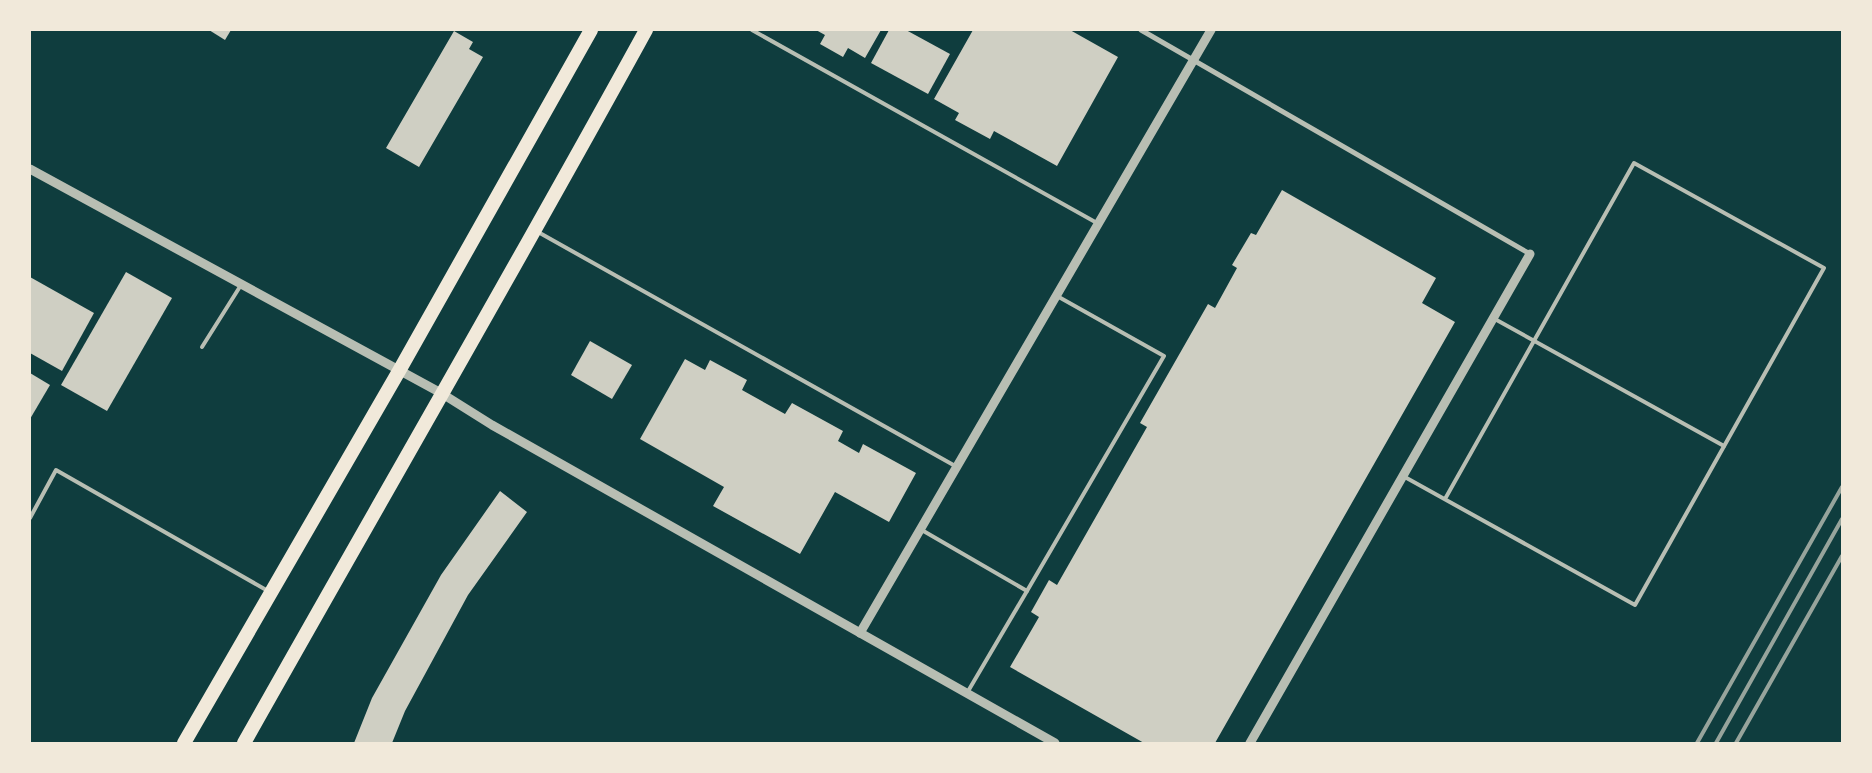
<svg xmlns="http://www.w3.org/2000/svg" width="1872" height="773" viewBox="0 0 1872 773" font-family="Arial,sans-serif">
<style>
.building{fill:#cfcfc3}
.lines{fill:none;stroke-linecap:round;stroke-linejoin:round}
.service{stroke:#b8beb3;stroke-width:4}
.minor{stroke:#b8beb3;stroke-width:5}
.tertiary{stroke:#b8beb3;stroke-width:9}
.trunk{stroke:#f1e9da;stroke-width:14}
.rail{stroke:#97a49c;stroke-width:4}
</style>
<rect width="100%" height="100%" fill="#0f3d3e"/>
<!-- building -->
<g class="building">
<path d="M209 30H231L225 40Z"/>
<path d="M816 30H881L865 58 848 48 843 57 820 44 825 35Z"/>
<path d="M889 30H906L950 54 928 94 871 63Z"/>
<path d="M973 30H1070L1118 57 1057 166 994 131 990 139 955 120 959 113 934 99Z"/>
<path d="M454 31 473 42 469 49 483 57 419 167 386 148Z"/>
<path d="M1282 190 1436 278 1422 303 1455 322 1215 743H1144L1010 667 1039 617 1031 612 1049 580 1057 585 1147 427 1140 423 1208 304 1215 308 1237 268 1232 265 1251 233 1256 235Z"/>
<path d="M126 272 172 298 107 411 61 385Z"/>
<path d="M30 277 94 313 62 371 30 353Z"/>
<path d="M590 341 632 365 612 399 571 375Z"/>
<path d="M685 359 705 370 710 360 747 380 742 390 785 414 792 403 843 431 838 441 859 453 863 444 916 473 889 522 835 492 800 554 713 506 724 487 640 439Z"/>
<path d="M30 373 50 385 30 419Z"/>
<path d="M500 491 527 512 468 595 405 711 392 743H354L372 698 441 575Z"/>
</g>
<g class="lines">
<!-- service -->
<g class="service">
<path d="M752 30 1097 223"/>
<path d="M538 232 957 467"/>
<path d="M1493 318 1724 446"/>
<path d="M202 347 241 285"/>
<path d="M1403 476 1635 605 1824 268 1634 163 1445 499"/>
<path d="M30 518 56 470 268 591"/>
<path d="M920 529 1027 591 967 693"/>
<path d="M1027 591 1164 356 1057 296"/>
</g>
<!-- minor -->
<path class="minor" d="M1141 30 1530 254"/>
<!-- tertiary -->
<g class="tertiary">
<path d="M30 169 441 393 492 425 1055 743"/>
<path d="M860 633 1211 30"/>
<path d="M1250 743 1530 254"/>
</g>
<!-- trunk -->
<g class="trunk">
<path d="M184 743 399 371 591 30"/>
<path d="M244 743C378 505 515 269 646 30"/>
</g>
<!-- rail -->
<g class="rail">
<path d="M1697 743 1842 487"/>
<path d="M1716 743 1842 519"/>
<path d="M1736 743 1842 556"/>
</g>
</g>
<!-- border -->
<rect width="1872" height="773" fill="none" stroke="#f1e9da" stroke-width="62"/>
</svg>
